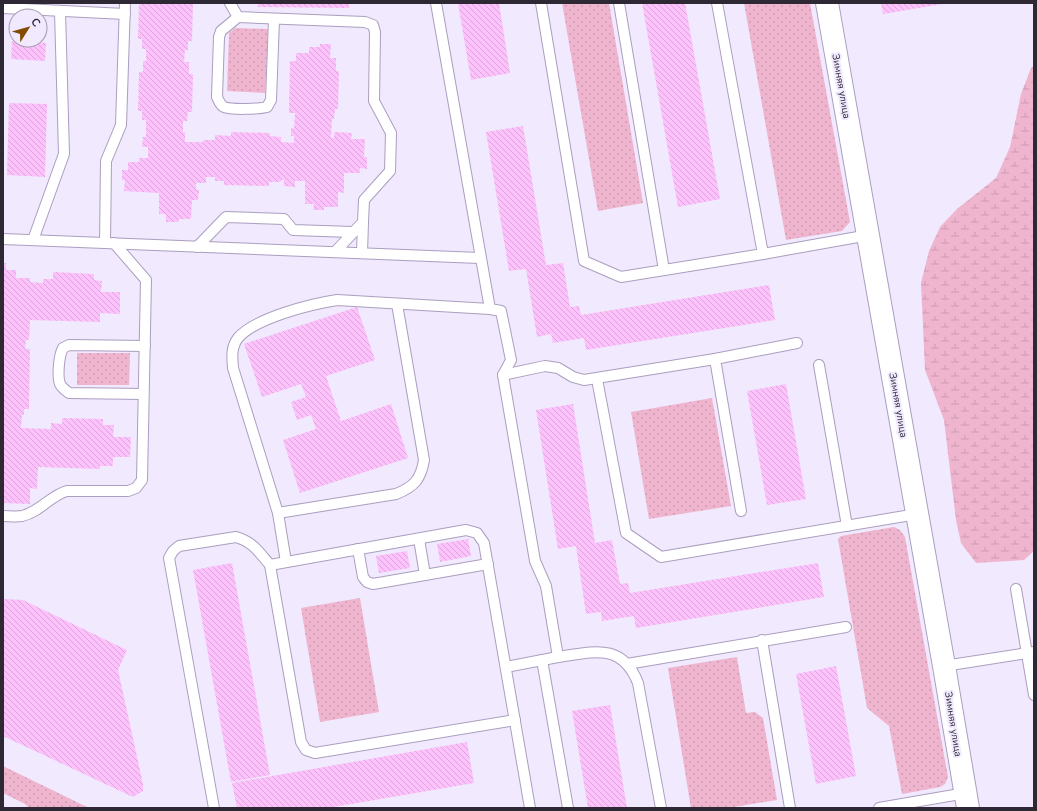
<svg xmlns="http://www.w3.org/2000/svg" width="1037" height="811" viewBox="0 0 1037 811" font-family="'Nunito Sans',sans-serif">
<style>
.grass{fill:url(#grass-dots)}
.wetland{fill:url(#wetland-marsh)}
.building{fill:url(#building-back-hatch)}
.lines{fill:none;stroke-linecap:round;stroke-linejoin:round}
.lane-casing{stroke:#ab9ebf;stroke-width:12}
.secondary-casing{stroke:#ab9ebf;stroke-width:24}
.lane{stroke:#fff;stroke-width:10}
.secondary{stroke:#fff;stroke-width:22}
.labels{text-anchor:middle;stroke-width:4;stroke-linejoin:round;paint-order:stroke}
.street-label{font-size:10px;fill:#2e2835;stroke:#f1e9fe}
</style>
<defs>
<pattern id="grass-dots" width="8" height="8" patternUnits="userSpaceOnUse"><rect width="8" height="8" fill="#efb5ce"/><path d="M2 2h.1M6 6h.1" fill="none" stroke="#cd9cb2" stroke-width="1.8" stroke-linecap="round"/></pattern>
<pattern id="wetland-marsh" width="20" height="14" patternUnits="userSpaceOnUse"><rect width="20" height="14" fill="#efb5ce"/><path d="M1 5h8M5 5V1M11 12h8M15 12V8" fill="none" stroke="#cd9cb2"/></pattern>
<pattern id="building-back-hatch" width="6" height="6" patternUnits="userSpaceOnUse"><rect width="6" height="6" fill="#fdc1fc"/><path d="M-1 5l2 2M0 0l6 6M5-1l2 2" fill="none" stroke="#d9a6d9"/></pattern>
</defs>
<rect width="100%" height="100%" fill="#f1e9fe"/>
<!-- grass -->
<g class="grass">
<path d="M562 3H609L643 203 598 211Z"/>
<path d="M744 3H810L850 222 842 231 786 240Z"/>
<path d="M235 28 268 29 265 93 227 91 229 33Z"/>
<path d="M77 353H130L129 385H77Z"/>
<path d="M712 398 731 506 649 519 631 412Z"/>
<path d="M894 527 900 530 905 537 948 777 945 784 940 787 902 794 889 726 867 708 838 539 841 536Z"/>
<path d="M360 598 379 712 320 722 301 608Z"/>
<path d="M737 657 746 713 755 712 763 718 777 800 728 808H691L668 668Z"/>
<path d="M3 766 89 808H29L25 804 3 793Z"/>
</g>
<!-- wetland -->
<path class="wetland" d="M1034 66V551L1024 560 976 563 961 543 956 520 944 420 925 370 921 283 929 251 940 227 957 209 996 178 1010 147 1021 94 1031 68Z"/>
<!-- building -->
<g class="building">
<path d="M139 3H193L192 41H188V50H185L184 62H189V74H193L192 112H188L187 121H183V132H185V142H204L203 140H215V135L231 136V132L270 133V136L281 137V142L294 143V136H291V128H294L295 113H289L290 61H296V53H309V47H320V44H331L330 58H336V71H339L338 109H335L334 119H332L331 138H334V132L352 133 351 139H365L364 157H367V169L360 168V173H344V193L338 192V207H324V210H313L314 204H305V181H295V187L284 186V180H281V182H269V186L224 185V181H215V177H206V183H196V190H199L198 200H192L191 219H179L178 222H166V214H159V193L124 191 125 180H122V170H128V162H139V158H148V147H142L143 137H146V120H142V111H138L139 72H143V61H146V49H142V39H138Z"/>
<path d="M258 3H349V8L258 7Z"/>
<path d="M458 3H499L510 73 471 80Z"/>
<path d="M642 3H685L720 199 678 207Z"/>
<path d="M881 3H943V4L883 14Z"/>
<path d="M12 41 46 43 45 61 11 59Z"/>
<path d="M9 103 47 104 45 177 7 175Z"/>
<path d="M523 126 546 265 563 263 570 307 579 306 581 315 769 285 775 320 586 350 584 338 553 343 551 334 537 337 526 269 509 271 486 132Z"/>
<path d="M3 263H6V270H16V278H30V282L43 283V279H53V272L94 274V280L102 281 101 292H120V314L100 313V322L30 320 29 340H26L25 349H30L29 409H24V415H22L21 428 51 429V423L62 424V418L103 419V425H114L113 437H131L130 457H113V466H100V469L38 467 37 489 30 488V504L3 503Z"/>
<path d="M357 307 375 360 326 376 341 421 391 404 408 458 300 493 283 440 316 429 311 415 297 420 291 402 306 397 301 384 262 397 244 344Z"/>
<path d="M786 384 806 499 767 505 747 391Z"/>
<path d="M573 404 595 543 612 540 620 584 628 583 630 593 818 563 824 597 636 628 634 616 602 621 601 612 586 614 576 546 558 549 536 410Z"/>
<path d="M468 539 471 556 440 562 437 544Z"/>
<path d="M407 551 410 568 379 573 376 556Z"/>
<path d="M232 563 270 775 231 782 193 570Z"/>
<path d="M3 599 23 600 127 650 118 670 143 784V791L133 797 3 736Z"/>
<path d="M836 666 856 776 816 784 796 674Z"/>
<path d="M610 705 627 808H588L572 711Z"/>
<path d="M467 742 474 783 328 808H237L232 783Z"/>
</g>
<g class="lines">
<!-- lane casing -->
<g class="lane-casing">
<g id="lane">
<path d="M230 3 238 17 365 22 373 25 375 32 374 101 391 133 390 171 364 200 363 222 335 252"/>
<path d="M436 3 490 309 501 311 511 360 503 375 535 561 546 586 558 657 506 667"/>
<path d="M541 3 584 261 621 277 763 254 869 235"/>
<path d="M619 3 664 270"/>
<path d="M717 3 763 254"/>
<path d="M3 8 125 14"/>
<path d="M238 17 221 31 219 37 217 97C219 101 220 105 224 107 231 110 260 109 267 107L271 100 274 19"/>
<path d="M3 239 480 258"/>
<path d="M33 240 64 154 60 11"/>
<path d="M105 243 106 161 121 125 125 3"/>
<path d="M197 247 226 217 284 219 293 230 353 232"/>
<path d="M362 253 363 222"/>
<path d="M715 359 741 511"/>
<path d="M819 365 847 526"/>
<path d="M503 375 545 366 558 368 573 377 584 380 715 359 797 343"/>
<path d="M597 379 626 533 661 557 917 514"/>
<path d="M143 394 69 393C65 390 62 388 60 384 57 376 59 355 63 348L69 345 145 346"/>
<path d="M278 513 396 494C414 487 421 479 424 460L397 304"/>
<path d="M3 516C9 516 16 517 22 516 40 512 51 495 67 491H128L136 488 142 480 146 280 114 243"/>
<path d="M419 539 425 575"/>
<path d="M358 549 363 577 367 582 373 584 488 564"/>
<path d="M286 562 278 513 233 368C232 357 231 347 238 338 255 318 311 304 337 300L490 309"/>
<path d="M270 565 466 530 477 533 484 543 530 808"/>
<path d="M1016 589 1034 695"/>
<path d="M762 640 790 808"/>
<path d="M558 657C593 652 622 642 638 683L661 808"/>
<path d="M542 660 568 808"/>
<path d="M627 664 846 627"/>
<path d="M944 666 1034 652"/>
<path d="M214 808 169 558 173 551 179 546 236 537C253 542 259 552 270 565L301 742 306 750 315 753 515 720"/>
<path d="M879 808 966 793"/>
</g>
</g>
<!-- secondary casing -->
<g class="secondary-casing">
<path id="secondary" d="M827 3 944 666 968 808"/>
</g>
<!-- lane -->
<use href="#lane" class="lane"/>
<!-- secondary -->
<use href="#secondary" class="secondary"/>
</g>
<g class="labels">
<!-- street labels -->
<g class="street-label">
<text transform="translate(842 86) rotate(80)" y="4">Зимняя улица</text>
<text transform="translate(899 405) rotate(80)" y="4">Зимняя улица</text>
<text transform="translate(954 724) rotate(81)" y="4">Зимняя улица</text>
</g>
</g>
<!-- border -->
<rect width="1037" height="811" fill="none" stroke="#2e2835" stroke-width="8"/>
<!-- north arrow -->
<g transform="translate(28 28) rotate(53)"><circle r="19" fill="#f1e9fe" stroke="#a39cae"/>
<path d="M0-3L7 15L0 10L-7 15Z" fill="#844b00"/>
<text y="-6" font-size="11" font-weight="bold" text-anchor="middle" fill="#2e2835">С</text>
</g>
</svg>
